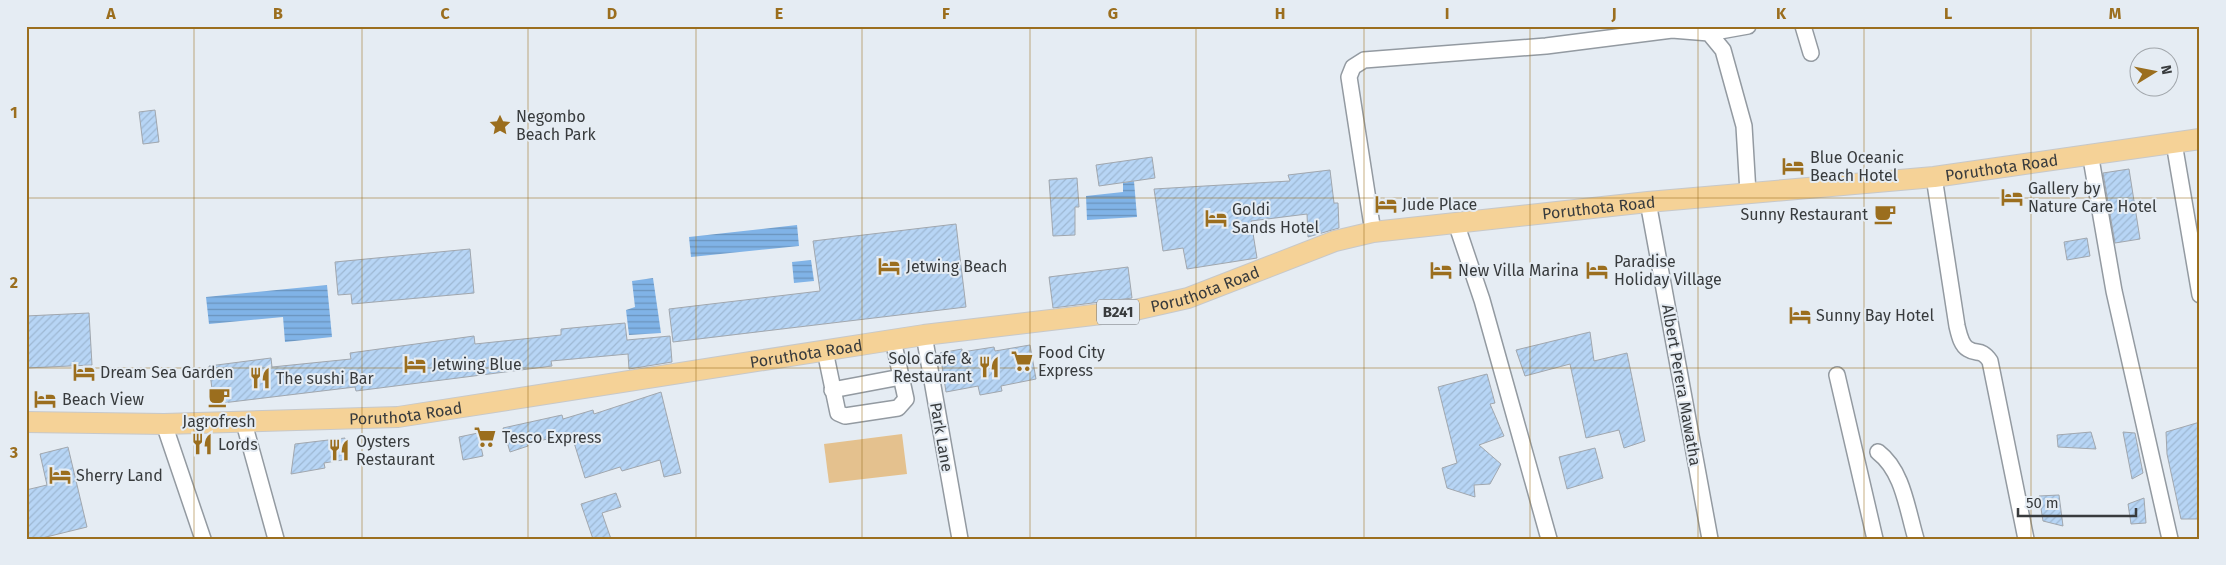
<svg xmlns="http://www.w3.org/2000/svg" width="2226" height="565" viewBox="0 0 2226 565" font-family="'Fira Sans',sans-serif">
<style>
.green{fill:#e4c18e}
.water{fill:url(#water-rules)}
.building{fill:url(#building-hatch);stroke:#a1a7ae}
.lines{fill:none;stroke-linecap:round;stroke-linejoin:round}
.minor-casing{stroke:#939aa1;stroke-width:18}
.major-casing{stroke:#c7c8c9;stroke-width:22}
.minor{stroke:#fff;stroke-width:15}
.major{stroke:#f5d297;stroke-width:20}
.grid{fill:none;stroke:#9b6e1e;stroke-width:1;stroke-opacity:0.55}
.labels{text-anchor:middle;stroke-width:4;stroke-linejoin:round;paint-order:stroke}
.shield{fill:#e5ecf3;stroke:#6c7074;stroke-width:1}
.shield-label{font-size:15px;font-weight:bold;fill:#383b3d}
.poi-label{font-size:16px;fill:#383b3d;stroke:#e5ecf3;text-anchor:start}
.street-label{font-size:16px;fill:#383b3d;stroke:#e5ecf3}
.neatline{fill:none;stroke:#9b6e1e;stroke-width:2}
.grid-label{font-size:16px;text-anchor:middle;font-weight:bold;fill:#9b6e1e}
</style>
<defs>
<pattern id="water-rules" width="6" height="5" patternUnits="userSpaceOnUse" patternTransform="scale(1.25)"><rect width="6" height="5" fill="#80b3e7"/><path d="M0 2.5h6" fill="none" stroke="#6a93bc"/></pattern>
<pattern id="building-hatch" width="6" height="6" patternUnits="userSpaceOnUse" patternTransform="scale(1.25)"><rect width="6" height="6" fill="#b7d5f5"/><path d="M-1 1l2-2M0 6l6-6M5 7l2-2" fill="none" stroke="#9eb8d3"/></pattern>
</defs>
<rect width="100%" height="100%" fill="#e5ecf3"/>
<!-- green -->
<path class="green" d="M902 434 907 474 829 483 824 444Z"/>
<!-- water -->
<g class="water">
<path d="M1134 181 1137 217 1087 220 1086 196 1123 192V183Z"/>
<path d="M797 225 799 246 691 257 689 237Z"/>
<path d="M811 260 814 281 794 283 792 262Z"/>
<path d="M653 278 661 333 629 335 626 310 635 307 632 281Z"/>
<path d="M327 285 332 337 285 342 283 317 209 324 206 297Z"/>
</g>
<!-- building -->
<g class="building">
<path d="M155 110 159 142 143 144 139 112Z"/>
<path d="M1152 157 1155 178 1099 186 1096 165Z"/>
<path d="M2129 169 2140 239 2115 243 2103 173Z"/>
<path d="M1330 170 1334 203H1338L1339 228 1308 237 1307 214 1251 221 1257 258 1187 269 1183 248 1163 251 1154 189 1290 181 1288 175Z"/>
<path d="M1077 178 1079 207H1075V235L1053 236 1049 180Z"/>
<path d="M956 224 966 307 673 342 669 309 820 291 813 241Z"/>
<path d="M2087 238 2090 256 2067 260 2064 242Z"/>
<path d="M470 249 474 293 352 304 351 294 338 295 335 262Z"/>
<path d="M1128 267 1132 298 1053 308 1049 277Z"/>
<path d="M89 313 92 365 26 368V316Z"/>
<path d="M625 323 627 340 670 336 672 362 629 369 628 354 551 361 552 366 356 391 355 387 214 404 209 366 271 358 272 367 351 359 350 353 474 336 475 344 561 335V329Z"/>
<path d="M1590 332 1594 361 1627 353 1645 441 1624 448 1619 430 1586 438 1570 364 1525 376 1516 350Z"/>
<path d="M1030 345 1036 379 1001 386 1002 391 980 395 978 386 946 392 940 353 962 349V352L994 347 995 351Z"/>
<path d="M1487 374 1495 403 1490 404 1504 436 1479 445 1501 464 1490 484 1474 485 1475 497 1447 488 1442 468 1457 463 1438 387Z"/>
<path d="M661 392 681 473 664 477 660 460 622 471 620 467 585 478 571 433 527 444 528 446 510 452 503 428 562 415 563 419 593 410 594 414Z"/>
<path d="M2200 422V519H2181L2167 454 2166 432Z"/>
<path d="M2091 432 2096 449 2058 447 2057 435Z"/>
<path d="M2123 432 2135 433 2143 473 2132 479Z"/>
<path d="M478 433 483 456 463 460 459 437Z"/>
<path d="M345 438 349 459 324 463 325 468 291 474 295 444Z"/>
<path d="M68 447 87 527 38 539H26V490L47 485 40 454Z"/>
<path d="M1595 448 1603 478 1567 489 1559 457Z"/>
<path d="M616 493 621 507 602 513 611 539H593L581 504Z"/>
<path d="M2059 495 2063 526 2043 521 2039 496Z"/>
<path d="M2144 498 2146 523 2131 524 2128 504Z"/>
</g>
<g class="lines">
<!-- minor casing -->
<g class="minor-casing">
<g id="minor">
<path d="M1803 26 1811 53"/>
<path d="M1709 33 1748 26"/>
<path d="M2174 143 2200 295"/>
<path d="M2090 153 2114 291 2170 539"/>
<path d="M1934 177 1957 326C1959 334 1961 345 1968 349 1977 355 1981 348 1990 361L2026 539"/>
<path d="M1648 202 1710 539"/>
<path d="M1456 223 1482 300 1549 539"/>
<path d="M1373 232 1349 77 1353 67 1364 60 1546 46 1672 30 1709 33 1723 50 1744 126 1748 193"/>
<path d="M924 335 960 539"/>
<path d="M825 351 838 413 845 416 898 408 906 399 893 340"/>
<path d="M1837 375 1875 539"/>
<path d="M832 390 901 377"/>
<path d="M244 423 276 539"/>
<path d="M164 424 203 539"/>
<path d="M1878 452C1903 471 1907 509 1916 539"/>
</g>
</g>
<!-- major casing -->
<g class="major-casing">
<g id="major">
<path id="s1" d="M26 422 164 424 398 417 924 335 1135 310 1188 298 1335 241 1373 232 1648 202 1934 177 2200 139"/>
</g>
</g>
<!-- minor -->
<use href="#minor" class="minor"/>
<!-- major -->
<use href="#major" class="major"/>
</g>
<!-- grid -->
<path class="grid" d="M194 26V539M362 26V539M528 26V539M696 26V539M862 26V539M1030 26V539M1196 26V539M1364 26V539M1530 26V539M1698 26V539M1864 26V539M2031 26V539M26 198H2200M26 368H2200"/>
<!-- icons -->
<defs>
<g id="sight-bare" transform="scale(1.725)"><path d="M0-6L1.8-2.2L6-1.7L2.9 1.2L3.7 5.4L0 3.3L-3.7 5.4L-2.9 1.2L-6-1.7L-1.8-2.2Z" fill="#9b6e1e" stroke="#e5ecf3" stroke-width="2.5" paint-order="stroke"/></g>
<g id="hotel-bare" transform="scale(1.725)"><path d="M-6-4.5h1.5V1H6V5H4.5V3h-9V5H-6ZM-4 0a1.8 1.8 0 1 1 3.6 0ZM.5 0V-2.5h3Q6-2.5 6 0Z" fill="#9b6e1e" stroke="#e5ecf3" stroke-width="2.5" paint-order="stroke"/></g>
<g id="cafe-bare" transform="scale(1.725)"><path d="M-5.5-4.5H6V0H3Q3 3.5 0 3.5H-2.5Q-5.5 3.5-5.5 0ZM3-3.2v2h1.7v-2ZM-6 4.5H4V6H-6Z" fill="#9b6e1e" stroke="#e5ecf3" stroke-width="2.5" paint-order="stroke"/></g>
<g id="supermarket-bare" transform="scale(1.725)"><path d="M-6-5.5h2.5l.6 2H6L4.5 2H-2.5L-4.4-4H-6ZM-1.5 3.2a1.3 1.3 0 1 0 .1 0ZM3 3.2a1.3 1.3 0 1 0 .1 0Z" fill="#9b6e1e" stroke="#e5ecf3" stroke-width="2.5" paint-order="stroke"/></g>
<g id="restaurant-bare" transform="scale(1.725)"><path d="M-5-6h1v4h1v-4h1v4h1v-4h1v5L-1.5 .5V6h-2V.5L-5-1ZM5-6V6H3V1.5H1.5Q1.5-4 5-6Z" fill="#9b6e1e" stroke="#e5ecf3" stroke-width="2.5" paint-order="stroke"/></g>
</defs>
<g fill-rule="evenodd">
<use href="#sight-bare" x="500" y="125"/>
<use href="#hotel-bare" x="1793" y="166"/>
<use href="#hotel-bare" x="2012" y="197"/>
<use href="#hotel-bare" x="1386" y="204"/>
<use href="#cafe-bare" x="1885" y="214"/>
<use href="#hotel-bare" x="1216" y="218"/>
<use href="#hotel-bare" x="889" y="266"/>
<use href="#hotel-bare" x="1441" y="270"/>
<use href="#hotel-bare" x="1597" y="270"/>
<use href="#hotel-bare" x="1800" y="315"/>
<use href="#supermarket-bare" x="1022" y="361"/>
<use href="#hotel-bare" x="415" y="364"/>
<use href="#restaurant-bare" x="989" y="367"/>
<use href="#hotel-bare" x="84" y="372"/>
<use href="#restaurant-bare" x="260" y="378"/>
<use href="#cafe-bare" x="219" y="397"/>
<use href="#hotel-bare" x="45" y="399"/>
<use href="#supermarket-bare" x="485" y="437"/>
<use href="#restaurant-bare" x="202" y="444"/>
<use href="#restaurant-bare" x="339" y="450"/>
<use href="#hotel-bare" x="60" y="475"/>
</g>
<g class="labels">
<!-- shield labels -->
<rect class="shield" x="1097" y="299.5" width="42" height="25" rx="4"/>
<g class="shield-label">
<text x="1118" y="317">B241</text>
</g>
<!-- poi labels -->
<g class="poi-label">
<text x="516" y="122">Negombo<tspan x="516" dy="18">Beach Park</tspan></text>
<text x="1810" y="163">Blue Oceanic<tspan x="1810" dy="18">Beach Hotel</tspan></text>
<text x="2028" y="194">Gallery by<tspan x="2028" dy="18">Nature Care Hotel</tspan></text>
<text x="1402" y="210">Jude Place</text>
<text x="1232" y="215">Goldi<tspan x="1232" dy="18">Sands Hotel</tspan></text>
<text x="1868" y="220" text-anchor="end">Sunny Restaurant</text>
<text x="1614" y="267">Paradise<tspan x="1614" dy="18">Holiday Village</tspan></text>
<text x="906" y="272">Jetwing Beach</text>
<text x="1458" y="276">New Villa Marina</text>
<text x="1816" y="321">Sunny Bay Hotel</text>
<text x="1038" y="358">Food City<tspan x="1038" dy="18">Express</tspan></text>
<text x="972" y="364" text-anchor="end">Solo Cafe &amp;<tspan x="972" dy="18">Restaurant</tspan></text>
<text x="432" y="370">Jetwing Blue</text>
<text x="100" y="378">Dream Sea Garden</text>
<text x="276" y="384">The sushi Bar</text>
<text x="62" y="405">Beach View</text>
<text x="219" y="427" text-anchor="middle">Jagrofresh</text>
<text x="502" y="443">Tesco Express</text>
<text x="356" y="447">Oysters<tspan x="356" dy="18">Restaurant</tspan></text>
<text x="218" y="450">Lords</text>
<text x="76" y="481">Sherry Land</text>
</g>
<!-- street labels -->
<g class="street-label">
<text dy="6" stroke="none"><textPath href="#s1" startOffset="2000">Poruthota Road</textPath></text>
<text dy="6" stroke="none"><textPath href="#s1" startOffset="1595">Poruthota Road</textPath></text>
<text dy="6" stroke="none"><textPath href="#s1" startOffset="1190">Poruthota Road</textPath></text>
<text dy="6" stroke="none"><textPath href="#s1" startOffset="785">Poruthota Road</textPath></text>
<text transform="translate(1682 385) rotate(80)" y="6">Albert Perera Mawatha</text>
<text dy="6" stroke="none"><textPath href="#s1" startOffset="380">Poruthota Road</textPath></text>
<text transform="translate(942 437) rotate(80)" y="6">Park Lane</text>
</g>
</g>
<!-- border -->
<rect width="2226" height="565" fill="none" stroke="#e5ecf3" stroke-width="55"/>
<!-- north arrow -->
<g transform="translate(2154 72) rotate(80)"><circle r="24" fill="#e5ecf3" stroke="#a0a5aa"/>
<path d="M0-4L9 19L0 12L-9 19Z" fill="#9b6e1e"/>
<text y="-8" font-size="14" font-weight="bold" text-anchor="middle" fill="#383b3d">N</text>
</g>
<!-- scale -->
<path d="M2018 508v8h118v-8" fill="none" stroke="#383b3d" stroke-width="2.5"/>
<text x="2026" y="508" font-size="15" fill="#383b3d" stroke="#e5ecf3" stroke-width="4" paint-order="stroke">50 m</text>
<rect x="28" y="28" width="2170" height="510" class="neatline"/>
<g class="grid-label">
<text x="111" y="19">A</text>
<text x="278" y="19">B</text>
<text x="445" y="19">C</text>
<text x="612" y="19">D</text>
<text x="779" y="19">E</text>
<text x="946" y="19">F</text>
<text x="1113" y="19">G</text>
<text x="1280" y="19">H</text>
<text x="1447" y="19">I</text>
<text x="1614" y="19">J</text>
<text x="1781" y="19">K</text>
<text x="1948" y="19">L</text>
<text x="2115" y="19">M</text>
<text x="14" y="118">1</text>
<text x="14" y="288">2</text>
<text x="14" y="458">3</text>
</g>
</svg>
